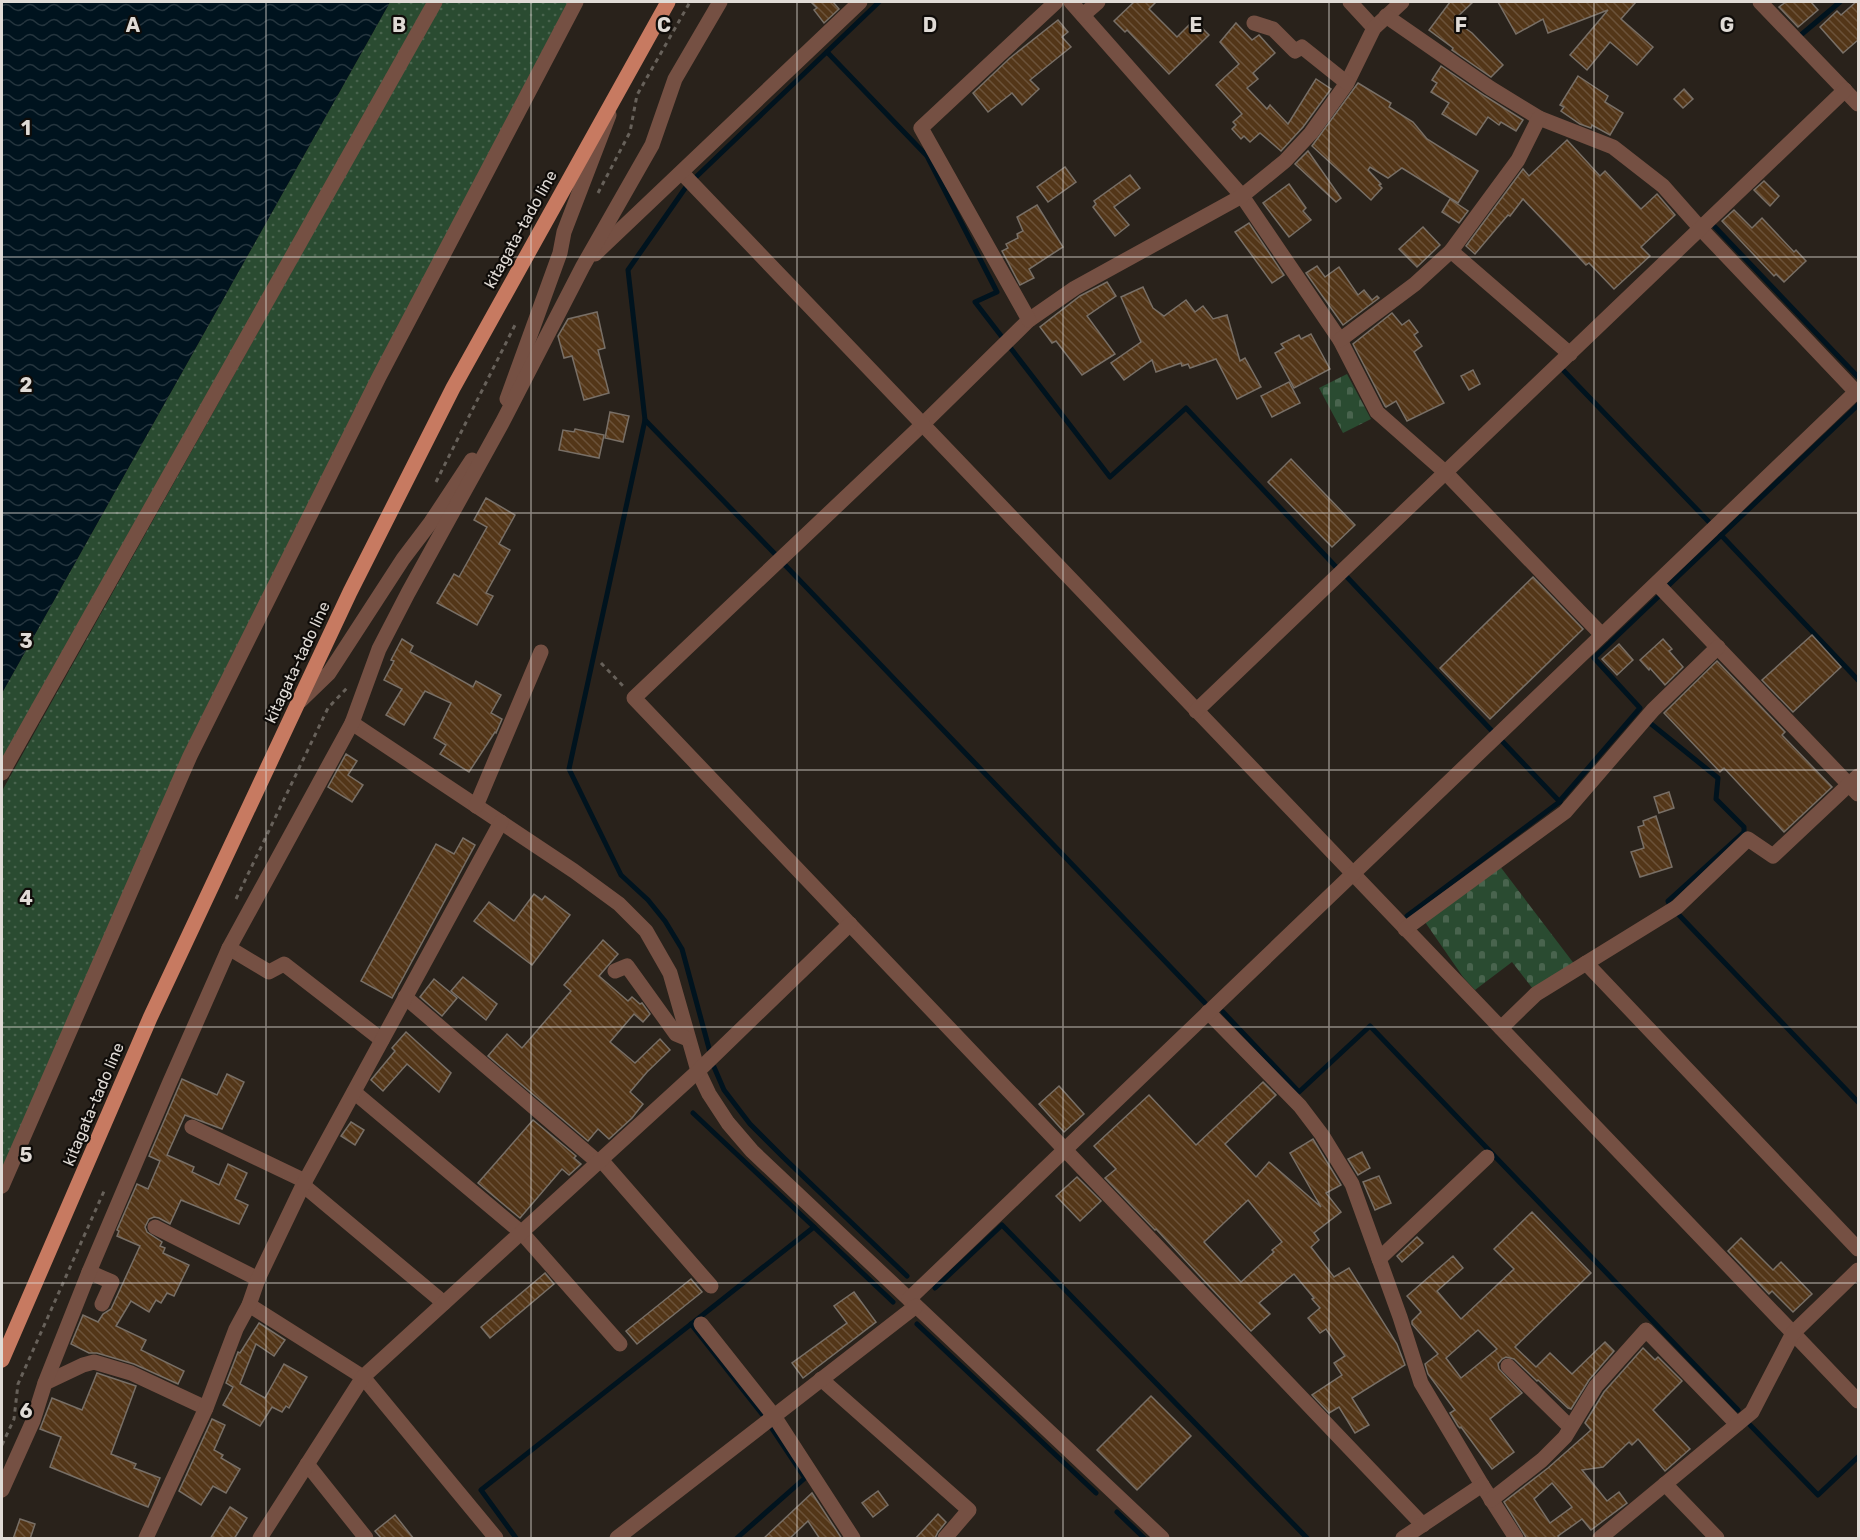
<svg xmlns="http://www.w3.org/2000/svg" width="1860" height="1540" viewBox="0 0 1860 1540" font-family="Rubik,sans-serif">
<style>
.grass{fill:url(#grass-dots)}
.cemetery{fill:url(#cemetery-stones)}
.water{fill:url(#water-waves)}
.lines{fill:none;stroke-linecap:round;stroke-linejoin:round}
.stream{stroke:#00131e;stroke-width:5}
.building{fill:url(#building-back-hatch);stroke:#786f66;stroke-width:1.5;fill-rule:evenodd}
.path{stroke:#67615a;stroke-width:3;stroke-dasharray:4.5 4.5;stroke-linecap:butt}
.minor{stroke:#755043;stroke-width:15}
.major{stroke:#c77a61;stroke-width:15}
.grid{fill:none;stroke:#e0dbd6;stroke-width:1.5;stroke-opacity:0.55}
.labels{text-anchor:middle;stroke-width:4.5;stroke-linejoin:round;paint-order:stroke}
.street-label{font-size:16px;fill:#e0dbd6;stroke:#0f0c09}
.grid-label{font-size:20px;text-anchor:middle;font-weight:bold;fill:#e0dbd6;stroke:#0f0c09;stroke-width:4.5;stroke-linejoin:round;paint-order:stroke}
</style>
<defs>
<pattern id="grass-dots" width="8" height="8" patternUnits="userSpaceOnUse" patternTransform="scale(1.5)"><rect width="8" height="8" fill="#2a4b31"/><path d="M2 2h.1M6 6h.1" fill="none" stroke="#49644e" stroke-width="1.8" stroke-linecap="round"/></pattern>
<pattern id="cemetery-stones" width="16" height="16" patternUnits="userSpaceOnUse" patternTransform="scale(1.5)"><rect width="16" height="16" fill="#2a4b31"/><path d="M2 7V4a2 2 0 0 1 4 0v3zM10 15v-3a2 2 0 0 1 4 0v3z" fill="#49644e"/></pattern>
<pattern id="water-waves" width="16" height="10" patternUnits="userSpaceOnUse" patternTransform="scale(1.5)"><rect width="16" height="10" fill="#00131e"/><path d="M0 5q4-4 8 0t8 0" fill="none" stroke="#25353e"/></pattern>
<pattern id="building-back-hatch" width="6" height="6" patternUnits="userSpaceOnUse" patternTransform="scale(1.5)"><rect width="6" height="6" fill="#533618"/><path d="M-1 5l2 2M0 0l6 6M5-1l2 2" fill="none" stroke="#6b5239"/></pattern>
</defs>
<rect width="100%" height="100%" fill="#29221b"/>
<!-- grass -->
<g class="grass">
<path d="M390 2H429L2 769V693Z"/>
<path d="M442 2H572L372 377 2 1170V791Z"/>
</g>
<!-- cemetery -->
<g class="cemetery">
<path d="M1347 374 1371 419 1343 433 1319 388Z"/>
<path d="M1499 865 1575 965 1533 989 1512 962 1475 990 1463 977 1425 922Z"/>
</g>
<!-- water -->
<path class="water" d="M2 2H390L2 693Z"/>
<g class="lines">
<!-- stream -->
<g class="stream">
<path d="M1802 34 1840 2"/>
<path d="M827 52 927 156 997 292 975 302 1002 337"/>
<path d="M696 177 879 2"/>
<path d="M686 187 628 270 645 420 569 769 621 875 648 900 665 921 682 949 710 1052"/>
<path d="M1715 227 1858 377"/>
<path d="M1009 346 1110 477 1186 408 1337 568"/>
<path d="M1564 371 1710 523"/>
<path d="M645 420 775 554"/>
<path d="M1720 534 1858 680"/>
<path d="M784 564 1205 1003"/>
<path d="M1346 576 1492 731"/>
<path d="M1669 585 1858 405"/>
<path d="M1650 723 1718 778 1716 799 1744 827V832L1668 901 1670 906"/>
<path d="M1502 741 1560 802"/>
<path d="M1679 915 1858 1102"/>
<path d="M1407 916 1558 803 1640 708 1594 658 1658 597"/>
<path d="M1223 1012 1299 1092 1370 1026 1738 1410"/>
<path d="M714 1067 724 1090 750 1124 783 1157 907 1276"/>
<path d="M693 1113 814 1227"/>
<path d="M935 1288 1002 1225 1307 1538"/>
<path d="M691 1324 762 1414"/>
<path d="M917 1324 1096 1493"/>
<path d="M1750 1425 1818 1495 1858 1457"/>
<path d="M1117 1512 1144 1538"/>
<path d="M516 1538 481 1490 814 1227 893 1302"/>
<path d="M737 1538 805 1478 771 1427"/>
</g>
</g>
<!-- building -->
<g class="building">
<path d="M811 2H833L839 9 824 23 814 10 817 8Z"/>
<path d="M1134 2H1156L1149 9 1177 37 1194 20 1209 35 1169 74 1127 30 1125 32 1114 21Z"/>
<path d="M1450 2H1473L1454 20 1472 33 1503 65 1491 77 1452 50 1453 48 1429 30Z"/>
<path d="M1498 2H1636L1621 19 1653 47 1637 65 1610 42 1587 70 1570 55 1608 10 1548 33 1543 19 1516 34Z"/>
<path d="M1786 2H1811L1818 10 1798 27 1779 7Z"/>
<path d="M1856 2H1858V40L1843 53 1820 27 1837 11 1841 15Z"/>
<path d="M1058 20 1068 32 1062 37 1071 47 1030 80 1039 89 1022 105 1012 93 988 112 973 93 1010 58Z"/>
<path d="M1236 23 1252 40 1259 35 1275 53 1253 73 1258 79 1247 88 1267 109 1270 105 1288 124 1316 79 1331 89 1303 127 1281 151 1260 133 1250 142 1244 136 1241 139 1232 129 1236 125 1233 122 1242 114 1216 85 1239 64 1220 42Z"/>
<path d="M1441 66 1485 96 1523 120 1516 131 1501 122 1499 125 1488 117 1476 135 1442 114 1449 103 1431 92 1437 83 1432 80Z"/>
<path d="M1578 76 1608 96 1605 102 1623 113 1610 135 1592 125 1591 128 1580 124 1561 111 1564 107 1560 105Z"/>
<path d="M1358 83 1391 103 1389 107 1413 122 1427 139 1478 171 1458 203 1402 168 1388 178 1370 167 1368 170 1381 184 1379 185 1382 188 1371 200 1312 146Z"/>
<path d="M1684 89 1693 99 1683 108 1674 99Z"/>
<path d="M1567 140 1600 176 1605 171 1641 209 1657 194 1675 215 1641 247 1650 256 1614 289 1589 263 1586 265 1523 199 1510 216 1508 215 1475 254 1466 246 1523 169 1529 176Z"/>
<path d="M1308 151 1341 198 1336 202 1295 164Z"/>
<path d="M1065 167 1076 182 1048 202 1037 187Z"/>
<path d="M1130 175 1140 188 1114 207 1129 225 1115 236 1093 207 1096 204 1094 201Z"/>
<path d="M1764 181 1779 196 1770 206 1754 190Z"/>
<path d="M1289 184 1306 208 1303 211 1311 220 1289 237 1263 203Z"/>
<path d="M1450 199 1468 211 1459 223 1442 212Z"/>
<path d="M1037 205 1063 247 1029 269 1034 278 1020 285 1002 251 1008 248 1006 244 1018 238 1017 234 1023 231 1017 217Z"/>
<path d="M1734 210 1752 228 1762 218 1794 252 1796 250 1806 261 1784 282 1776 274 1774 276 1722 221Z"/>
<path d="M1249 223 1284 275 1272 283 1235 232Z"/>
<path d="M1423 227 1440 245 1417 267 1399 249Z"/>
<path d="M1317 266 1325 277 1339 267 1358 295 1364 290 1372 300 1377 296 1379 298 1343 325 1306 273Z"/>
<path d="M1107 282 1116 296 1087 316 1115 354 1082 375 1056 341 1052 343 1040 327 1080 296Z"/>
<path d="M1143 287 1153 308 1164 316 1186 300 1195 312 1203 306 1213 319 1227 315 1240 361 1245 358 1261 387 1237 399 1216 359 1190 368 1188 364 1182 366 1181 363 1156 372 1152 360 1124 380 1111 363 1141 342 1121 297Z"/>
<path d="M597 312 605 348 598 350 609 393 584 400 572 356 564 358 558 336 568 319Z"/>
<path d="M1392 313 1402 325 1409 320 1418 332 1414 335 1422 346 1414 352 1444 403 1407 421 1396 401 1386 407 1385 406 1353 344Z"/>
<path d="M1311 334 1330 369 1294 388 1275 353 1284 348 1281 344 1299 335 1301 339Z"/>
<path d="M1473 370 1480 384 1469 390 1461 376Z"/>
<path d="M1289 382 1300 403 1272 417 1261 396Z"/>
<path d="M610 412 629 416 623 442 605 438Z"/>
<path d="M575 429 604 435 599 458 559 450 563 430 574 432Z"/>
<path d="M1291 459 1355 525 1332 547 1268 482Z"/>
<path d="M486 498 515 515 499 544 510 550 486 593 493 596 477 625 437 603 454 574 459 577 487 527 474 520Z"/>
<path d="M1533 577 1583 629 1490 719 1440 668Z"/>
<path d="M1812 635 1841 667 1793 712 1762 680Z"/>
<path d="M402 639 413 646 410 652 473 687 476 681 501 695 491 713 502 719 496 733 495 732 469 772 440 754 446 745 434 738 451 703 425 691 404 725 386 715 402 689 384 680 394 661 391 660Z"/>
<path d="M1663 639 1672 649 1669 651 1683 667 1665 685 1650 668 1649 670 1640 660Z"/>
<path d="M1619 644 1633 660 1617 675 1602 659Z"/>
<path d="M1717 661 1785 732 1782 735 1832 787 1784 832 1724 768 1720 772 1664 713Z"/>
<path d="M346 754 357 761 348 775 363 785 352 802 328 787Z"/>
<path d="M1669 792 1674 808 1659 813 1654 797Z"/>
<path d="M1656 816 1672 867 1640 877 1631 852 1644 848 1638 827 1644 825 1643 821Z"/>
<path d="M463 838 475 845 392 998 361 981 436 844 454 854Z"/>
<path d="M534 894 542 900 545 896 570 915 532 965 474 921 489 902 514 921Z"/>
<path d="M603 940 618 954 599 976 628 1001 632 997 640 1004 642 1003 650 1014 643 1022 634 1014 610 1042 635 1063 660 1039 670 1050 647 1072 630 1092 643 1104 632 1118 609 1139 598 1129 588 1141 488 1056 507 1034 522 1048 571 991 564 985Z"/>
<path d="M463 977 497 1004 486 1020 451 991Z"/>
<path d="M434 979 457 998 442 1016 420 997Z"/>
<path d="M406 1032 451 1073 439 1092 407 1064 383 1091 371 1080 395 1051 392 1048Z"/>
<path d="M227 1074 244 1082 222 1129 185 1115 167 1155 194 1167 192 1172 219 1185 228 1164 247 1173 235 1199 248 1205 239 1224 181 1200 170 1224 159 1218 154 1217 149 1219 145 1227 147 1232 162 1242 160 1246 165 1248 163 1253 189 1265 174 1296 167 1293 161 1303 156 1300 149 1312 131 1301 116 1326 146 1340 141 1350 184 1371 178 1384 134 1364 97 1353H89L71 1344 83 1315 98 1322 103 1314 111 1309 140 1246 117 1236 119 1231 117 1230 137 1184 148 1189 160 1161 149 1156 182 1079 217 1095Z"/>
<path d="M1263 1082 1276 1095 1225 1144 1256 1177 1269 1162 1321 1207 1290 1153 1313 1139 1341 1185 1326 1193 1341 1212 1314 1233 1319 1240 1311 1247 1334 1277 1349 1268 1397 1344 1405 1365 1352 1398 1369 1425 1355 1433 1339 1407 1329 1413 1312 1395 1342 1375 1334 1363 1345 1356 1326 1329 1320 1333 1308 1318 1320 1308 1312 1299 1314 1298 1294 1274 1259 1303 1270 1314 1251 1331 1156 1229 1155 1230 1105 1178 1116 1169 1094 1146 1149 1095 1196 1145ZM1248 1200 1282 1242 1272 1250 1274 1252 1241 1282 1204 1242Z"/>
<path d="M1059 1086 1084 1114 1064 1132 1039 1104Z"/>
<path d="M533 1120 576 1156 574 1158 581 1164 569 1175 562 1169 520 1218 478 1183Z"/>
<path d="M351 1122 364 1130 355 1145 341 1136Z"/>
<path d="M1362 1152 1370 1168 1358 1175 1348 1159Z"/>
<path d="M1379 1176 1391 1203 1375 1210 1363 1182Z"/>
<path d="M1077 1177 1101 1201 1080 1221 1056 1196Z"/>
<path d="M1532 1212 1591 1273 1515 1347 1536 1367 1550 1353 1572 1374 1605 1342 1614 1351 1589 1380 1571 1409 1568 1408 1538 1380 1537 1381 1514 1359 1506 1357 1502 1359 1498 1364 1499 1369 1522 1393 1490 1419 1514 1452 1492 1469 1461 1427 1460 1428 1458 1426 1450 1413 1455 1410 1428 1374 1425 1364 1438 1354 1412 1324V1321L1421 1312 1407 1296 1453 1256 1463 1268 1437 1291 1461 1319 1514 1269 1494 1249ZM1478 1330 1497 1349 1461 1378 1446 1358Z"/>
<path d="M1417 1237 1423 1243 1402 1262 1397 1256Z"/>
<path d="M1741 1238 1773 1270 1781 1262 1812 1294 1793 1312 1772 1291 1769 1294 1728 1251Z"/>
<path d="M545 1273 554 1284 490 1338 481 1327Z"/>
<path d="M691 1279 702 1292 637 1344 626 1331Z"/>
<path d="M854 1292 876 1322 803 1378 792 1363 847 1323 834 1306Z"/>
<path d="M259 1323 285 1340 274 1356 256 1344 240 1384 265 1398 284 1364 307 1377 289 1408 286 1406 282 1412 272 1407 260 1426 223 1405 233 1387 226 1383 238 1352 240 1353Z"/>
<path d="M1643 1348 1655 1360 1658 1357 1682 1381 1653 1410 1690 1449 1665 1471 1638 1439 1632 1445 1629 1442 1603 1467 1582 1470 1607 1501 1619 1492 1627 1503 1591 1530 1582 1519 1558 1536 1560 1539H1527L1504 1502 1548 1468 1591 1430 1585 1423 1604 1392ZM1552 1483 1572 1507 1550 1523 1534 1499Z"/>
<path d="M97 1373 136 1386 111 1454 136 1464 134 1468 160 1478 148 1507 50 1467 61 1437 40 1429 52 1398 82 1410Z"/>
<path d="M1151 1396 1191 1436 1137 1490 1097 1450Z"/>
<path d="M212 1419 225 1425 214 1450 223 1455 221 1458 240 1469 226 1493 213 1486 201 1505 179 1491Z"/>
<path d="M878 1491 888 1505 873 1517 862 1503Z"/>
<path d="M812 1493 842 1539H820L808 1521 789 1539H763Z"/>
<path d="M230 1507 247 1518 234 1539H210Z"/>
<path d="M938 1514 946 1522 938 1532 935 1538 915 1539Z"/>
<path d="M395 1515 414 1539H382L375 1531Z"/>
<path d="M20 1519 35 1524 30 1539H13Z"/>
</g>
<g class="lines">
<!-- path -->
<g class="path">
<path d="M598 193 630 132 637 95 690 2"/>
<path d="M436 482 515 325"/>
<path d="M601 663 625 688"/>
<path d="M236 899 328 708 347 688"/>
<path d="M2 1445 14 1419 18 1384 105 1189"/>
</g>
<!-- minor -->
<g class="minor">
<path d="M1071 2 1242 196 1340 340 1377 412 1445 472 1602 635"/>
<path d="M1350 2 1374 28"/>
<path d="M1402 2 1374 28 1347 83 1311 133 1285 161 1242 196 1075 288 1029 320 922 425 634 698 1423 1525"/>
<path d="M1760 2 1858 104"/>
<path d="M1083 15 1098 2"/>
<path d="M1386 16 1490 88 1539 118 1613 147 1663 186 1701 229 1858 394"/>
<path d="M1254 23 1273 29 1295 51 1302 47 1347 83"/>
<path d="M682 173 1858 1401"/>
<path d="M1451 251 1570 354"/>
<path d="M595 254 860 2"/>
<path d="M1029 320 921 128 1056 2"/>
<path d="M1340 340 1415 284 1451 251 1518 160 1539 118"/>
<path d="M507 399 560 253 564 232 609 115"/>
<path d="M1657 584 1858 794"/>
<path d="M300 701 329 673 403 559 431 522 472 460"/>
<path d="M1196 711 1845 90"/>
<path d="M352 723 574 871 619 904 646 931 670 973 698 1071 709 1094 728 1123 752 1151 1162 1538"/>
<path d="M2 773 435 2"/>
<path d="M476 806 541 652"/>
<path d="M1405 929 1565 812 1653 710 1718 647"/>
<path d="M229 948 269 972 284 964 382 1040"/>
<path d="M1586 963 1858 1249"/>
<path d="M615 971 627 966 676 1034 688 1039"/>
<path d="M405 997 599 1163"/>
<path d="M1208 1012 1300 1106 1322 1135 1352 1184 1400 1317 1421 1383 1482 1485 1516 1538"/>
<path d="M1501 1028 1536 994 1677 907 1748 839 1773 856 1858 776"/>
<path d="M354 1092 522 1233 620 1344"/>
<path d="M192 1127 305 1181"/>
<path d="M602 1161 711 1286"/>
<path d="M303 1185 444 1303"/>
<path d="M2 1186 190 756 379 377 576 2"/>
<path d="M155 1227 258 1279"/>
<path d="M1379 1259 1487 1157"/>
<path d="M89 1272 112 1282 102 1304"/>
<path d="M909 1299 1858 390"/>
<path d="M249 1305 363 1377 496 1538"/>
<path d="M701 1324 774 1416 853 1538"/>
<path d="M1508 1366 1570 1427"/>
<path d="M821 1379 969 1510 945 1538"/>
<path d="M45 1383 83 1365 94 1362 131 1373 206 1408"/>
<path d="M307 1464 366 1538"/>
<path d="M1665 1484 1717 1538"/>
<path d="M2 1490 33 1421 45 1383 89 1272 169 1084 229 948 352 723 379 649 408 593 502 423 583 266 652 145 675 79 720 2"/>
<path d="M1491 1500 1542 1460 1565 1437 1596 1386 1646 1330 1737 1424"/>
<path d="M146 1538 206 1408 236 1329 249 1305 258 1279 303 1185 501 822"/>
<path d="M260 1538 363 1377 698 1071 850 924"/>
<path d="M617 1538 916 1306"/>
<path d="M1403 1538 1482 1485"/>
<path d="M1600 1538 1752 1412 1793 1333 1858 1270"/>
</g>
<!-- major -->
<path class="major" d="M2 1360 150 1018 350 592 453 388 668 2"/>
</g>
<!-- grid -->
<path class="grid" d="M266 2V1538M531 2V1538M797 2V1538M1063 2V1538M1329 2V1538M1594 2V1538M2 257H1858M2 513H1858M2 770H1858M2 1027H1858M2 1283H1858"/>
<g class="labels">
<!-- street labels -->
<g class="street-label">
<text transform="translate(520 229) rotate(-61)" y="6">kitagata-tado line</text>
<text transform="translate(297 662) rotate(-65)" y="6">kitagata-tado line</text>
<text transform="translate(93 1104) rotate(-67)" y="6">kitagata-tado line</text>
</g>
</g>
<g class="grid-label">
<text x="133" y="32">A</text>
<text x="399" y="32">B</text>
<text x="664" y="32">C</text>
<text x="930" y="32">D</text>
<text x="1196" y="32">E</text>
<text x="1461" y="32">F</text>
<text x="1727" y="32">G</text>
<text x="26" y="135">1</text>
<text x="26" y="392">2</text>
<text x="26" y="648">3</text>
<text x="26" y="905">4</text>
<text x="26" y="1162">5</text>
<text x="26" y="1418">6</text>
</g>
<!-- border -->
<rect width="1860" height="1540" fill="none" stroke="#e0dbd6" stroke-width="6"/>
</svg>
